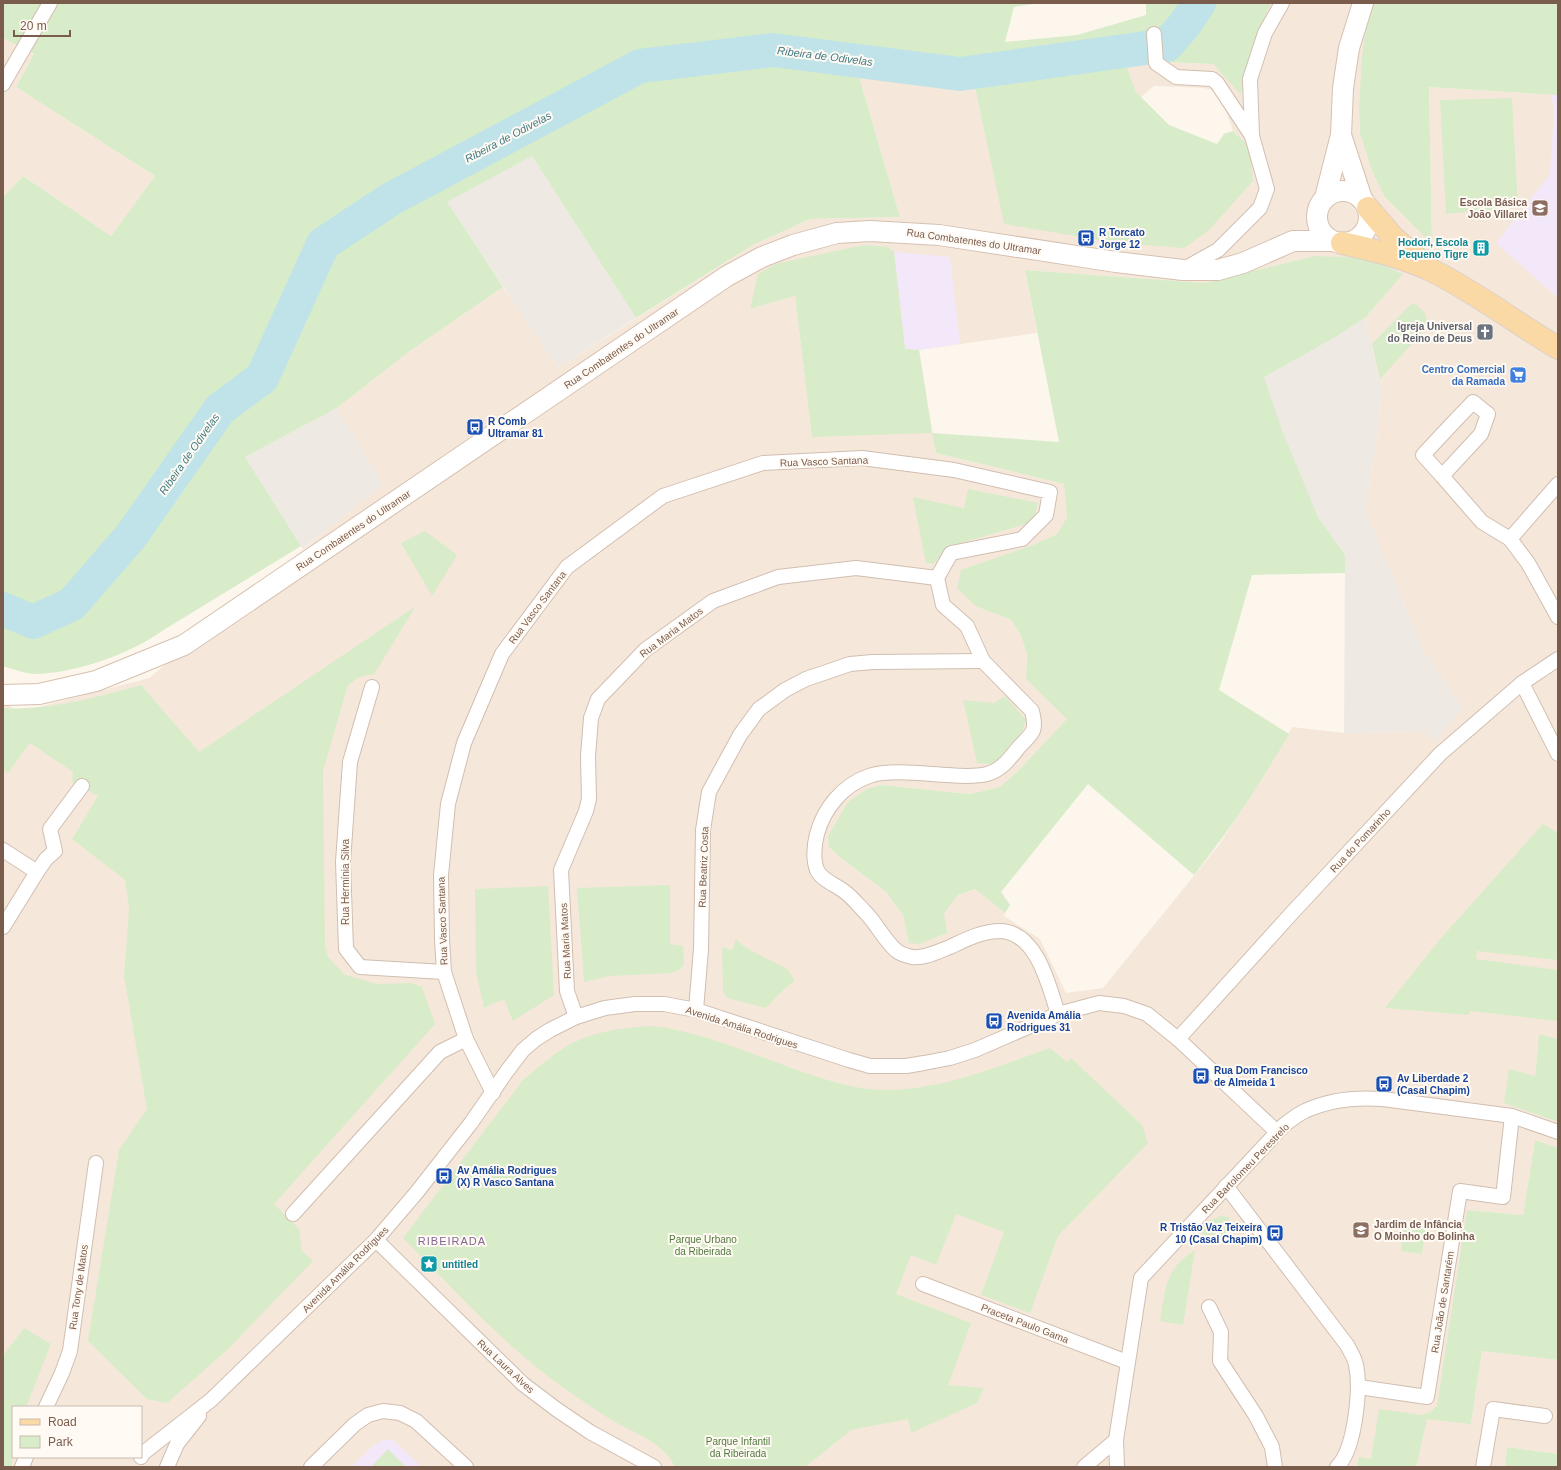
<svg xmlns="http://www.w3.org/2000/svg" width="1561" height="1470" viewBox="0 0 1561 1470" font-family="Arial,sans-serif">
<style>
.residential{fill:#f5e8da;fill-rule:evenodd}
.industrial{fill:#efe9e4}
.education{fill:#f3e8fa}
.green{fill:#d8ecc9}
.lines{fill:none;stroke-linecap:round;stroke-linejoin:round}
.river{stroke:#bfe3e8;stroke-width:34}
.minor-casing{stroke:#d1beb0;stroke-width:16}
.secondary-casing{stroke:#d6c0b0;stroke-width:22}
.primary-casing{stroke:#dad1cd;stroke-width:24}
.minor{stroke:#fff;stroke-width:14}
.secondary{stroke:#fff;stroke-width:20}
.primary{stroke:#fbd9a5;stroke-width:22}
.labels{text-anchor:middle;stroke-width:4;stroke-linejoin:round;paint-order:stroke}
.education-label{font-size:10px;font-weight:bold;fill:#785e54;stroke:#fffaf3;text-anchor:end}
.transit-label{font-size:10px;font-weight:bold;fill:#164399;stroke:#fffaf3;text-anchor:start}
.street-label{font-size:10px;fill:#7a5c4d;stroke:#fffaf3}
.culture-label{font-size:10px;font-weight:bold;fill:#0d838f;stroke:#fffaf3;text-anchor:end}
.worship-label{font-size:10px;font-weight:bold;fill:#5b616d;stroke:#fffaf3;text-anchor:end}
.shop-label{font-size:10px;font-weight:bold;fill:#366cbe;stroke:#fffaf3;text-anchor:end}
.park-label{font-size:10px;fill:#537a41;stroke:#fffaf3}
.water-label{font-size:11px;font-style:italic;fill:#437c86;stroke:#fffaf3}
.neighbourhood-label{font-size:11px;letter-spacing:1px;fill:#846695;stroke:#fffaf3}
</style>
<rect width="100%" height="100%" fill="#fdf6ec"/>
<!-- residential -->
<g class="residential">
<path d="M1271 3H1374L1367 20 1359 106 1360 134 1372 171 1384 196 1432 243 1429 87 1558 95V1039L1539 1034 1535 1076 1504 1102 1558 1122V1148L1535 1140 1523 1215 1467 1210 1471 1424 1482 1351 1558 1360V1454L1507 1447 1505 1467H3V698L16 713 149 678 382 484 337 408 410 351 503 287 558 368 751 246 810 219 900 217 857 70 975 87 1005 224 1199 237 1208 231 1250 147 1233 131 1225 108 1212 90 1204 88 1154 86 1141 97 1136 92 1127 67 1164 62 1213 64 1241 94 1250 52ZM894 252 812 436 795 295 751 309ZM1314 256 1402 274 1365 318 1382 390 1377 435 1365 510 1423 650 1462 708 1425 732 1344 733 1292 727 1273 761 1218 846 1103 988 1066 993 1040 939 1004 916 1005 913 975 889 958 895 944 913 909 943 903 915 886 892 842 859 882 785 969 794 1000 787 1018 771 1068 719 1026 679 1027 655 1021 635 1010 619 977 607 1033 545 1057 534 1067 517 1064 484 936 453 919 350 1037 333 1025 270 1204 283ZM13 1407H141V1457H13Z"/>
<path d="M3 38 34 54 16 87 155 176 111 236 23 176 3 197Z"/>
</g>
<!-- industrial -->
<g class="industrial">
<path d="M532 156 636 318 558 368 446 202Z"/>
<path d="M1365 318 1382 390 1377 435 1365 510 1423 650 1463 708 1434 742 1425 732 1344 733 1345 555 1318 517 1281 430 1264 377 1332 339Z"/>
<path d="M337 408 383 484 303 549 245 457Z"/>
</g>
<!-- education -->
<g class="education">
<path d="M1551 94 1558 95V298L1496 243 1550 174 1554 110Z"/>
<path d="M894 252 950 257 960 344 919 350 905 349Z"/>
<path d="M383 1440H393L422 1467H351L374 1445Z"/>
</g>
<!-- green -->
<g class="green">
<path d="M3 3H1039L1014 7 1005 42 1077 35 1146 15V3H1271L1250 52 1241 95 1213 64 1164 62 1162 33 1146 35 1148 64 1127 67 1136 92 1169 125 1217 144 1224 134 1233 131 1250 147 1253 181 1208 231 1184 248 1116 243 1004 224 975 87 857 70 900 217 810 219 751 246 636 318 532 156 447 202 503 287 410 351 337 408 245 457 301 546 162 631C130 654 76 673 36 674 26 674 13 669 3 666V197L23 176 111 236 155 176 16 87 34 54 3 38Z"/>
<path d="M1374 3H1558V95L1429 87 1432 244 1384 196 1372 171 1360 134 1359 106 1362 57 1367 20Z"/>
<path d="M1512 98 1518 207 1446 214 1440 100Z"/>
<path d="M864 245 888 247 894 252 905 349 919 350 932 433 1059 442 1025 270 1204 283 1314 256 1367 258 1403 274 1365 318 1332 339 1264 377 1282 430 1318 517 1345 555V573L1252 575 1219 690 1289 734C1261 783 1229 831 1194 875L1088 784 1001 892 1010 905 1005 913 975 889 958 895 944 913 947 933 919 944 909 943 903 915 886 892 842 859 829 847 828 836 848 802 867 789 882 785 969 794 1000 787 1018 771 1067 719 1026 679 1027 655 1021 635 1010 619 977 607 957 588 961 570 1033 545 1057 534 1067 517 1064 484 936 453 932 433 812 437 795 296 750 309 758 274 775 264Z"/>
<path d="M1414 303 1424 312 1429 325 1380 379 1372 344 1408 307Z"/>
<path d="M968 489 1038 503 1035 514 1029 523 951 546 933 564 926 563 913 497 964 508Z"/>
<path d="M425 531 457 555 432 596 401 543Z"/>
<path d="M416 606 374 674 359 677 348 685 323 771 325 946 328 957 345 975 377 984 411 983 422 987 435 1024 274 1204 299 1229 302 1251 313 1261 226 1351 167 1403 147 1399 88 1341 119 1150 147 1109 124 976 129 909 125 880 72 839 98 796 72 782 73 772 30 743 8 773 3 769V708C50 711 96 697 141 685L199 752Z"/>
<path d="M1005 696 1026 720 1023 730 994 764 977 763 963 700 994 703Z"/>
<path d="M1543 824 1558 833V960L1477 951 1476 959 1558 970V1021L1470 1011 1469 1015 1385 1008 1442 937Z"/>
<path d="M670 885V944L683 946 684 965 679 970 670 973 610 976 584 982 577 888Z"/>
<path d="M548 886 554 995 513 1021 504 999 484 1008 476 972 475 889Z"/>
<path d="M736 939 741 944 755 953 786 968 795 980 779 994 766 1008 727 998 723 991 722 947 732 950Z"/>
<path d="M654 1026C719 1035 778 1067 841 1084 913 1103 984 1071 1050 1048L1067 1062 1071 1058 1142 1125 1148 1143 1058 1236 1030 1313 981 1295 1004 1232 956 1214 936 1265 911 1255 896 1294 971 1323 948 1385 984 1388 977 1403 911 1433 908 1419 851 1430 805 1467H675C663 1441 633 1433 610 1419 599 1412 588 1405 577 1397 511 1354 458 1293 403 1238L523 1080C536 1069 548 1059 562 1049 588 1032 623 1027 654 1026Z"/>
<path d="M1539 1034 1558 1039V1122L1504 1103 1509 1069 1535 1076Z"/>
<path d="M1535 1140 1558 1148V1360L1482 1351 1471 1424 1427 1419 1416 1467H1357L1359 1457 1371 1459 1379 1409 1422 1415 1430 1412 1437 1406 1467 1210 1523 1215Z"/>
<path d="M1221 1216 1229 1217 1227 1238 1202 1234 1203 1225 1209 1221Z"/>
<path d="M1404 1224 1426 1226 1422 1254 1401 1251Z"/>
<path d="M1195 1250 1183 1325 1160 1321C1166 1287 1164 1270 1195 1250Z"/>
<path d="M24 1328 51 1344 26 1407H13L12 1467H3V1356Z"/>
<path d="M1507 1447 1558 1454V1467H1505Z"/>
<path d="M388 1449 406 1467H371Z"/>
</g>
<g class="lines">
<!-- river -->
<path class="river" d="M3 609 33 622 72 604 131 536 220 409 262 378 323 244 391 199 640 66 773 50 960 74 1167 45 1185 24 1199 3"/>
<!-- minor casing -->
<g class="minor-casing">
<g id="minor">
<path d="M1154 34 1156 63 1176 77 1212 79 1217 83 1252 136"/>
<path d="M3 84 50 3"/>
<path d="M1184 269 1218 250 1260 208 1267 189 1252 136 1250 79 1265 33 1282 3"/>
<path d="M1442 476 1423 455 1451 425 1473 402 1488 414 1481 434 1442 476 1482 522 1510 539 1528 563 1558 617"/>
<path d="M1510 539 1558 484"/>
<path d="M1522 683 1558 754"/>
<path d="M372 687 350 762 343 862 346 949 360 967 444 972"/>
<path d="M3 850 37 872 3 927"/>
<path d="M37 872 46 859 55 851 50 829 82 786"/>
<path d="M696 1010 701 949 703 830 709 792 740 735 759 709 785 690 806 679 850 664 873 662 983 661"/>
<path d="M576 1017 567 991 561 870 586 811 589 799 588 756 591 718 598 699 645 650 713 601 778 577 856 568 937 578"/>
<path d="M1178 1039 1291 914 1440 754 1522 683 1558 659"/>
<path d="M493 1093 466 1039 444 972 442 939 441 875 448 804 464 743 502 654 567 567 663 496 763 463 862 458 954 470 1050 492 1046 515 1022 539 951 553 937 578 943 605 967 626 983 661 1032 711C1037 732 1033 732 1019 747 1010 758 1002 770 987 774 975 777 960 776 948 775 926 774 890 769 869 776 843 785 824 808 817 834 814 845 813 860 817 870 822 881 837 885 845 892 853 898 859 906 866 913 876 923 887 944 897 951 900 954 908 956 912 957 924 959 939 951 950 947 965 940 982 931 1000 931 1037 932 1049 986 1058 1014"/>
<path d="M1226 1186 1347 1345C1350 1351 1355 1358 1356 1365 1361 1389 1355 1450 1337 1467"/>
<path d="M293 1214 440 1052 466 1039"/>
<path d="M376 1240 523 1384 556 1409 590 1432 654 1467"/>
<path d="M923 1284 1127 1362"/>
<path d="M1209 1307 1221 1332 1220 1361 1256 1416 1272 1447 1275 1467"/>
<path d="M1359 1387 1427 1397 1460 1191 1503 1197 1512 1116"/>
<path d="M46 1407 62 1373 70 1351 96 1163"/>
<path d="M141 1457 142 1454 211 1400 376 1240 417 1192 471 1123 507 1071 523 1050 536 1039 550 1030 576 1017 605 1008 635 1004H664L696 1010 849 1060 870 1066H906L924 1063 950 1058 975 1050 1058 1014 1099 1003 1124 1006 1147 1014 1178 1039 1277 1132"/>
<path d="M22 1467 26 1457"/>
<path d="M167 1467 177 1444 199 1416"/>
<path d="M311 1467 355 1424 368 1415 383 1411 400 1413 416 1421 466 1467"/>
<path d="M1084 1467 1116 1440"/>
<path d="M1117 1467 1116 1440 1141 1278 1284 1125C1291 1120 1298 1114 1305 1111 1330 1099 1356 1097 1383 1099L1512 1116 1558 1132"/>
<path d="M1483 1467 1493 1409 1545 1416"/>
</g>
</g>
<!-- secondary casing -->
<g class="secondary-casing">
<g id="secondary">
<path d="M1341 135 1362 199"/>
<circle cx="1343" cy="217" r="26"/>
<path d="M1325 198 1341 135 1343 88 1349 48 1363 3"/>
<path d="M3 695 39 694 96 681 184 645 727 276 762 257 793 245 837 233 870 231 939 235 1116 262 1183 270H1218L1243 263 1293 241H1332"/>
</g>
</g>
<!-- primary casing -->
<g class="primary-casing">
<g id="primary">
<path d="M1368 208 1393 237 1418 259"/>
<path d="M1342 243C1373 250 1404 257 1433 271 1477 293 1516 323 1558 348"/>
</g>
</g>
<!-- minor -->
<use href="#minor" class="minor"/>
<!-- secondary -->
<use href="#secondary" class="secondary"/>
<!-- primary -->
<use href="#primary" class="primary"/>
</g>
<!-- icons -->
<defs>
<g id="school-square" transform="scale(0.9)"><rect x="-9" y="-9" width="18" height="18" rx="4" fill="#8d6e63" stroke="#fffaf3"/><path d="M0-5L7-2L0 1L-7-2ZM-4 1L0 2.5L4 1V4Q0 6-4 4Z" fill="#fff"/></g>
<g id="bus-square" transform="scale(0.9)"><rect x="-9" y="-9" width="18" height="18" rx="4" fill="#1a4fb4" stroke="#fffaf3"/><path d="M-5-6H5V4H4V6H2V4H-2V6H-4V4H-5ZM-3.5-4V0h7V-4ZM-3.5 1.2v1.5H-2V1.2ZM2 1.2v1.5H3.5V1.2Z" fill="#fff"/></g>
<g id="building-square" transform="scale(0.9)"><rect x="-9" y="-9" width="18" height="18" rx="4" fill="#0f9aa8" stroke="#fffaf3"/><path d="M-4-6H4V6H1V3H-1V6H-4ZM-2.5-4.3h1.7v1.8h-1.7ZM.8-4.3h1.7v1.8H.8ZM-2.5-1h1.7V.8h-1.7ZM.8-1h1.7V.8H.8Z" fill="#fff"/></g>
<g id="church-square" transform="scale(0.9)"><rect x="-9" y="-9" width="18" height="18" rx="4" fill="#6b7280" stroke="#fffaf3"/><path d="M-1.2-6h2.4v3.5h3.3v2.4h-3.3V6h-2.4V-.1h-3.3v-2.4h3.3Z" fill="#fff"/></g>
<g id="supermarket-square" transform="scale(0.9)"><rect x="-9" y="-9" width="18" height="18" rx="4" fill="#3f7fe0" stroke="#fffaf3"/><path d="M-6-5.5h2.5l.6 2H6L4.5 2H-2.5L-4.4-4H-6ZM-1.5 3.2a1.3 1.3 0 1 0 .1 0ZM3 3.2a1.3 1.3 0 1 0 .1 0Z" fill="#fff"/></g>
<g id="sight-square" transform="scale(0.9)"><rect x="-9" y="-9" width="18" height="18" rx="4" fill="#0f9aa8" stroke="#fffaf3"/><path d="M0-6L1.8-2.2L6-1.7L2.9 1.2L3.7 5.4L0 3.3L-3.7 5.4L-2.9 1.2L-6-1.7L-1.8-2.2Z" fill="#fff"/></g>
</defs>
<g fill-rule="evenodd">
<use href="#school-square" x="1540" y="208"/>
<use href="#bus-square" x="1086" y="238"/>
<use href="#building-square" x="1481" y="248"/>
<use href="#church-square" x="1485" y="332"/>
<use href="#supermarket-square" x="1518" y="375"/>
<use href="#bus-square" x="475" y="427"/>
<use href="#bus-square" x="994" y="1021"/>
<use href="#bus-square" x="1201" y="1076"/>
<use href="#bus-square" x="1384" y="1084"/>
<use href="#bus-square" x="444" y="1176"/>
<use href="#school-square" x="1361" y="1230"/>
<use href="#bus-square" x="1275" y="1233"/>
<use href="#sight-square" x="429" y="1264"/>
</g>
<g class="labels">
<!-- education labels -->
<g class="education-label">
<text x="1527" y="206">Escola Básica<tspan x="1527" dy="12">João Villaret</tspan></text>
<text x="1374" y="1228" text-anchor="start">Jardim de Infância<tspan x="1374" dy="12">O Moinho do Bolinha</tspan></text>
</g>
<!-- transit labels -->
<g class="transit-label">
<text x="1099" y="236">R Torcato<tspan x="1099" dy="12">Jorge 12</tspan></text>
<text x="488" y="425">R Comb<tspan x="488" dy="12">Ultramar 81</tspan></text>
<text x="1007" y="1019">Avenida Amália<tspan x="1007" dy="12">Rodrigues 31</tspan></text>
<text x="1214" y="1074">Rua Dom Francisco<tspan x="1214" dy="12">de Almeida 1</tspan></text>
<text x="1397" y="1082">Av Liberdade 2<tspan x="1397" dy="12">(Casal Chapim)</tspan></text>
<text x="457" y="1174">Av Amália Rodrigues<tspan x="457" dy="12">(X) R Vasco Santana</tspan></text>
<text x="1262" y="1231" text-anchor="end">R Tristão Vaz Teixeira<tspan x="1262" dy="12">10 (Casal Chapim)</tspan></text>
</g>
<!-- street labels -->
<g class="street-label">
<text transform="translate(974 241) rotate(8)" y="4">Rua Combatentes do Ultramar</text>
<text transform="translate(621 348) rotate(-34)" y="4">Rua Combatentes do Ultramar</text>
<text transform="translate(824 461) rotate(-2)" y="4">Rua Vasco Santana</text>
<text transform="translate(353 530) rotate(-34)" y="4">Rua Combatentes do Ultramar</text>
<text transform="translate(537 607) rotate(-53)" y="4">Rua Vasco Santana</text>
<text transform="translate(671 632) rotate(-37)" y="4">Rua Maria Matos</text>
<text transform="translate(1360 840) rotate(-47)" y="4">Rua do Pomarinho</text>
<text transform="translate(703 867) rotate(-88)" y="4">Rua Beatriz Costa</text>
<text transform="translate(345 882) rotate(-90)" y="4">Rua Hermínia Silva</text>
<text transform="translate(442 921) rotate(-92)" y="4">Rua Vasco Santana</text>
<text transform="translate(565 941) rotate(-93)" y="4">Rua Maria Matos</text>
<text transform="translate(742 1027) rotate(18)" y="4">Avenida Amália Rodrigues</text>
<text transform="translate(1245 1168) rotate(-46)" y="4">Rua Bartolomeu Perestrelo</text>
<text transform="translate(345 1269) rotate(-45)" y="4">Avenida Amália Rodrigues</text>
<text transform="translate(78 1287) rotate(-82)" y="4">Rua Tony de Matos</text>
<text transform="translate(1442 1302) rotate(-81)" y="4">Rua João de Santarém</text>
<text transform="translate(1025 1323) rotate(21)" y="4">Praceta Paulo Gama</text>
<text transform="translate(506 1366) rotate(43)" y="4">Rua Laura Alves</text>
</g>
<!-- culture labels -->
<g class="culture-label">
<text x="1468" y="246">Hodori, Escola<tspan x="1468" dy="12">Pequeno Tigre</tspan></text>
<text x="442" y="1268" text-anchor="start">untitled</text>
</g>
<!-- worship labels -->
<g class="worship-label">
<text x="1472" y="330">Igreja Universal<tspan x="1472" dy="12">do Reino de Deus</tspan></text>
</g>
<!-- shop labels -->
<g class="shop-label">
<text x="1505" y="373">Centro Comercial<tspan x="1505" dy="12">da Ramada</tspan></text>
</g>
<!-- park labels -->
<g class="park-label">
<text x="703" y="1243">Parque Urbano<tspan x="703" dy="12">da Ribeirada</tspan></text>
<text x="738" y="1445">Parque Infantil<tspan x="738" dy="12">da Ribeirada</tspan></text>
</g>
<!-- water labels -->
<g class="water-label">
<text transform="translate(825 56) rotate(7)" y="4">Ribeira de Odivelas</text>
<text transform="translate(508 137) rotate(-28)" y="4">Ribeira de Odivelas</text>
<text transform="translate(189 454) rotate(-55)" y="4">Ribeira de Odivelas</text>
</g>
<!-- neighbourhood labels -->
<g class="neighbourhood-label">
<text x="452" y="1245">RIBEIRADA</text>
</g>
</g>
<!-- border -->
<rect width="1561" height="1470" fill="none" stroke="#7a5c4d" stroke-width="8"/>
<!-- legend -->
<rect x="12" y="1406" width="130" height="52" fill="#fffaf3" stroke="#cabbb1"/>
<rect x="20" y="1419" width="20" height="6" fill="#fbd9a5" stroke="#cabbb1"/>
<text x="48" y="1426" font-size="12" fill="#7a5c4d">Road</text>
<rect x="20" y="1436" width="20" height="12" fill="#d8ecc9" stroke="#cabbb1"/>
<text x="48" y="1446" font-size="12" fill="#7a5c4d">Park</text>
<!-- scale -->
<path d="M14 30v6h56v-6" fill="none" stroke="#7a5c4d" stroke-width="2"/>
<text x="20" y="30" font-size="12" fill="#7a5c4d" stroke="#fffaf3" stroke-width="3" paint-order="stroke">20 m</text>
</svg>
